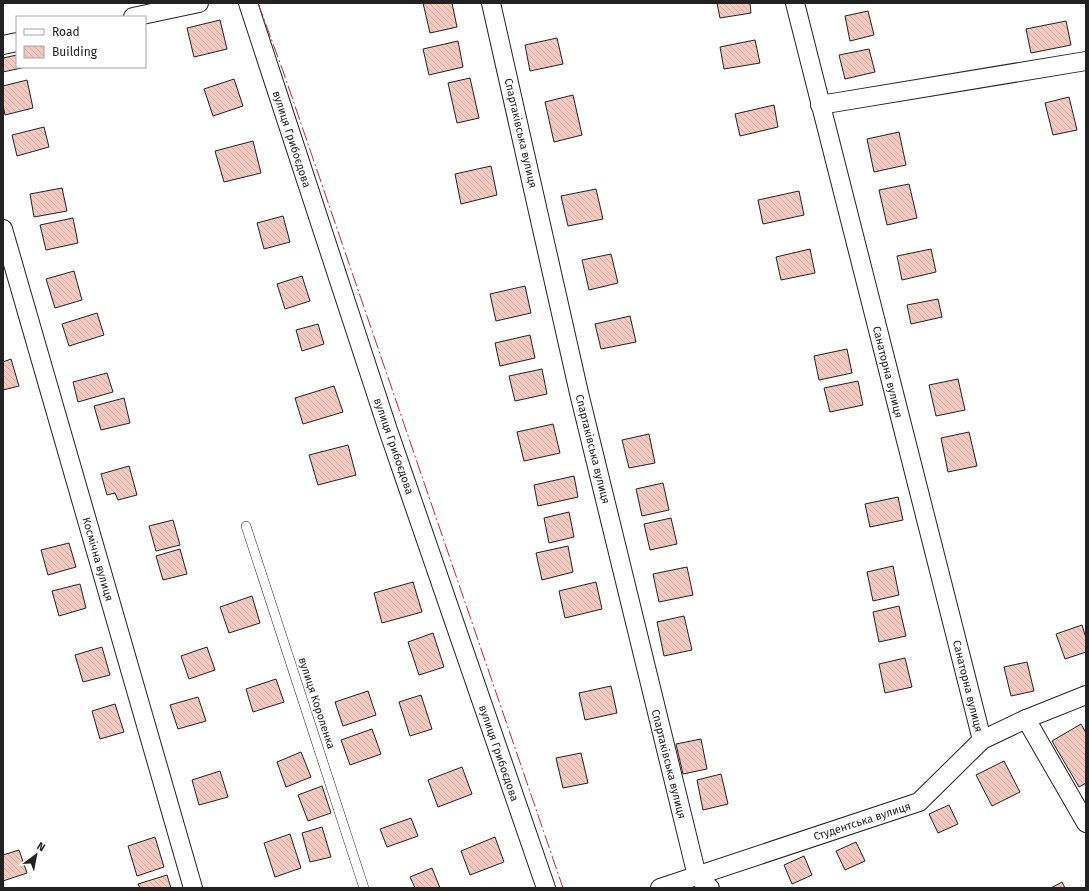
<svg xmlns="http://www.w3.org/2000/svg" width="1089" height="891" viewBox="0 0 1089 891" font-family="'Fira Sans',sans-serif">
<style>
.building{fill:url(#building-back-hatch);stroke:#222}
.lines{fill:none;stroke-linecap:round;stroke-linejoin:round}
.service-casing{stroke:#222;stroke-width:10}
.minor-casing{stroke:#222;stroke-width:20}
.service{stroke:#fff;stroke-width:9}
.minor{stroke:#fff;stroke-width:18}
.power{stroke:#c62828;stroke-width:1;stroke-dasharray:14 3 2 3;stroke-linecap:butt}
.labels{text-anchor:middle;stroke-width:3;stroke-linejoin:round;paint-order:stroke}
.street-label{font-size:11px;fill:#222;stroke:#fff}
</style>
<defs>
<pattern id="building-back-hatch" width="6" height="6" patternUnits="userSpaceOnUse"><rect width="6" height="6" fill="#f3c9c0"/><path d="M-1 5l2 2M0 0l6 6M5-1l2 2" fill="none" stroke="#d0aca5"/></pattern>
</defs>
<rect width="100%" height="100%" fill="#fff"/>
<!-- building -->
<g class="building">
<path d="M423 3H452L457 27 430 33Z"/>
<path d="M717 3H750L751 13 720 18Z"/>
<path d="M868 11 874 35 850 41 845 16Z"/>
<path d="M220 20 227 49 194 57 187 28Z"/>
<path d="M1066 21 1071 45 1031 53 1026 29Z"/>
<path d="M557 38 563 64 530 71 525 45Z"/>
<path d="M755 40 760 63 724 69 720 47Z"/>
<path d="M458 41 463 67 429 75 423 49Z"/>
<path d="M869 49 875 72 845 79 839 55Z"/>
<path d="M17 55V67H26L3 72V58Z"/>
<path d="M470 78 479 118 457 123 448 83Z"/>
<path d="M234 79 243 106 213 116 204 89Z"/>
<path d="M27 80 33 108 5 115 3 105V86Z"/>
<path d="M573 95 582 135 554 142 545 102Z"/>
<path d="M1069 97 1077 130 1053 135 1045 103Z"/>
<path d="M774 105 778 127 740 136 735 114Z"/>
<path d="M44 127 49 147 17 156 12 135Z"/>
<path d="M899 132 906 165 874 172 867 139Z"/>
<path d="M253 141 261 173 224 182 215 151Z"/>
<path d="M491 166 497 195 461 204 455 174Z"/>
<path d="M909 184 917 218 887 225 879 190Z"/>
<path d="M62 188 67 211 34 217 30 194Z"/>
<path d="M596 189 603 219 568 226 561 196Z"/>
<path d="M799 191 804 215 763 224 758 200Z"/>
<path d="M283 216 290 242 264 249 257 223Z"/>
<path d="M73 218 78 243 46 250 40 225Z"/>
<path d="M810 249 815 273 781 280 776 257Z"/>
<path d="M931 249 936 272 902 280 897 256Z"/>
<path d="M611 254 618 283 589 290 582 260Z"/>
<path d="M74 271 82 300 55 308 46 279Z"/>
<path d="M302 276 310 301 285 309 277 284Z"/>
<path d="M525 286 531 313 496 321 490 294Z"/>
<path d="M938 299 942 317 911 324 907 305Z"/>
<path d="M97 313 104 335 69 346 62 324Z"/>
<path d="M630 316 636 342 601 349 595 324Z"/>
<path d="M318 324 324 344 302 351 296 330Z"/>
<path d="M530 335 535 358 500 366 495 343Z"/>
<path d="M847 349 852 373 819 380 814 356Z"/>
<path d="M11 359 19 386 3 390V362Z"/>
<path d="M542 369 547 394 515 401 509 376Z"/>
<path d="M107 373 113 392 78 402 73 382Z"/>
<path d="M958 379 965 410 936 416 929 385Z"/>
<path d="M858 381 863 405 830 412 824 388Z"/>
<path d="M334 386 343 412 303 424 295 398Z"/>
<path d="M124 398 130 423 101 430 94 406Z"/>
<path d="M553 424 560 453 524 461 517 432Z"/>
<path d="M969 432 977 466 948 472 941 438Z"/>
<path d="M649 434 655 463 629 468 622 440Z"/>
<path d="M348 445 356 475 318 485 309 455Z"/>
<path d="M129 466 137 495 118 500 115 493 107 495 101 474Z"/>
<path d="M574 476 578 497 538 506 534 485Z"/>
<path d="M663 483 669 510 642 516 636 489Z"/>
<path d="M898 497 903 520 870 527 865 504Z"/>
<path d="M569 512 574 537 549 543 544 518Z"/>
<path d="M671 518 677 544 650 550 644 524Z"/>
<path d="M173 520 180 545 156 551 149 526Z"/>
<path d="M69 543 76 567 48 575 41 550Z"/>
<path d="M568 546 573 572 542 580 536 553Z"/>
<path d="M180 549 187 574 163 580 156 556Z"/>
<path d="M893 566 899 595 873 601 867 572Z"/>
<path d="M687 567 693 595 659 602 653 574Z"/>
<path d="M413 582 422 612 382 623 374 593Z"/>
<path d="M596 582 602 609 565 618 559 591Z"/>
<path d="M80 584 86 608 59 616 52 591Z"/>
<path d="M252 596 260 623 229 633 220 607Z"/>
<path d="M899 606 906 636 879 642 873 612Z"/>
<path d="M684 616 692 650 664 656 657 622Z"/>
<path d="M1082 625 1086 638V652L1065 659 1056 634Z"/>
<path d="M433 633 444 667 419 675 408 642Z"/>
<path d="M102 647 110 675 83 682 75 655Z"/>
<path d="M207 647 215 670 189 679 181 656Z"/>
<path d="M905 658 912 687 885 693 879 664Z"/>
<path d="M1027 662 1034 691 1011 696 1004 667Z"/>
<path d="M276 679 284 702 253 712 246 689Z"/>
<path d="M611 686 617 713 585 720 579 693Z"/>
<path d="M368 691 376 715 343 726 335 702Z"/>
<path d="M421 695 432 729 410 736 399 702Z"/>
<path d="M198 697 206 721 178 729 170 705Z"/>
<path d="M115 704 124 732 100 739 92 711Z"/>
<path d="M1081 724 1086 733V783L1079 787 1052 741Z"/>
<path d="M372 729 381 754 350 765 341 740Z"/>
<path d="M701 739 707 769 683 774 676 744Z"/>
<path d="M301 752 311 777 286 787 277 762Z"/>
<path d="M581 753 588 783 563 788 556 758Z"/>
<path d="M1004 761 1020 792 992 806 976 775Z"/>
<path d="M462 767 472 794 438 807 428 780Z"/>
<path d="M220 771 228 797 199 805 192 780Z"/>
<path d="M721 774 728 804 703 810 697 780Z"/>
<path d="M322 786 331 813 308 821 298 795Z"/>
<path d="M949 805 958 824 938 833 929 814Z"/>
<path d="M411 818 418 836 387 847 380 829Z"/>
<path d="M322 827 331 857 310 862 302 833Z"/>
<path d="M290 834 301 868 275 877 264 843Z"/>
<path d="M155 837 164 867 137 876 128 846Z"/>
<path d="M495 837 504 862 470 875 461 851Z"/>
<path d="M856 842 865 861 845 870 836 851Z"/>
<path d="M19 850 27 873 3 881V855Z"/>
<path d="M804 856 812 875 792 884 784 865Z"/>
<path d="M432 868 440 888H415L410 877Z"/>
<path d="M167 875 171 888H140L138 884Z"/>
<path d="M1062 882 1065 888H1051Z"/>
</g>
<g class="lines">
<!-- service casing -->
<g class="service-casing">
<path id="service" d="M246 526 364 888"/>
</g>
<!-- minor casing -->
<g class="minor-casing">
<g id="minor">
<path d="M248 3 388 430 546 888"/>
<path d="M491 3 579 393 697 876 710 888"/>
<path d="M795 3 982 740"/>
<path d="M133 17 199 3"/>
<path d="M3 45 17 42"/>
<path d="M820 105 1086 61"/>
<path d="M3 229 193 888"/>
<path d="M1026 719 1086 823"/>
<path d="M660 888 919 802 982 740 1026 719 1086 695"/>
</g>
</g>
<!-- service -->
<use href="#service" class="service"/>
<!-- minor -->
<use href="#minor" class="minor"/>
<!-- power -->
<path class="power" d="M258 3 283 71 563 888"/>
</g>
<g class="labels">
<!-- street labels -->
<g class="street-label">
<text transform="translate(521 133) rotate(77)" y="4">Спартаківська вулиця</text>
<text transform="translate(292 139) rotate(72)" y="4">вулиця Грибоєдова</text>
<text transform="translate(888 372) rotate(76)" y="4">Санаторна вулиця</text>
<text transform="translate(394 446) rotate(71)" y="4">вулиця Грибоєдова</text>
<text transform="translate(593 449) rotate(76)" y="4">Спартаківська вулиця</text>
<text transform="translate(98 559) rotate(74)" y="4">Космічна вулиця</text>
<text transform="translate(968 686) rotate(76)" y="4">Санаторна вулиця</text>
<text transform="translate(317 703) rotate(72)" y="4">вулиця Короленка</text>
<text transform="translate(499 753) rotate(71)" y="4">вулиця Грибоєдова</text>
<text transform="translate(669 764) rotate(76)" y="4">Спартаківська вулиця</text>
<text transform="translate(862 821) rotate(-18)" y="4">Студентська вулиця</text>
</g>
</g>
<!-- border -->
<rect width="1089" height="891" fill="none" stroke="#222222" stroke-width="8"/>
<!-- legend -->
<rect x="16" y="16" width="130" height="52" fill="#ffffff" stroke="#a7a7a7"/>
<rect x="24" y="29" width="20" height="6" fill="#ffffff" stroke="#a7a7a7"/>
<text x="52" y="36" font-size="12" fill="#222222">Road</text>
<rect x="24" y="46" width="20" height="12" fill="url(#building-back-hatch)" stroke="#a7a7a7"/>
<text x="52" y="56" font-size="12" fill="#222222">Building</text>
<!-- north arrow -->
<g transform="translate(36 855) rotate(32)" stroke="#ffffff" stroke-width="3" paint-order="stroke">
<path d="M0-3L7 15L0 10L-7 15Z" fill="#222222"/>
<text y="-6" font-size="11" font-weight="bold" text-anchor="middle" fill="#222222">N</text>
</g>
</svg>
